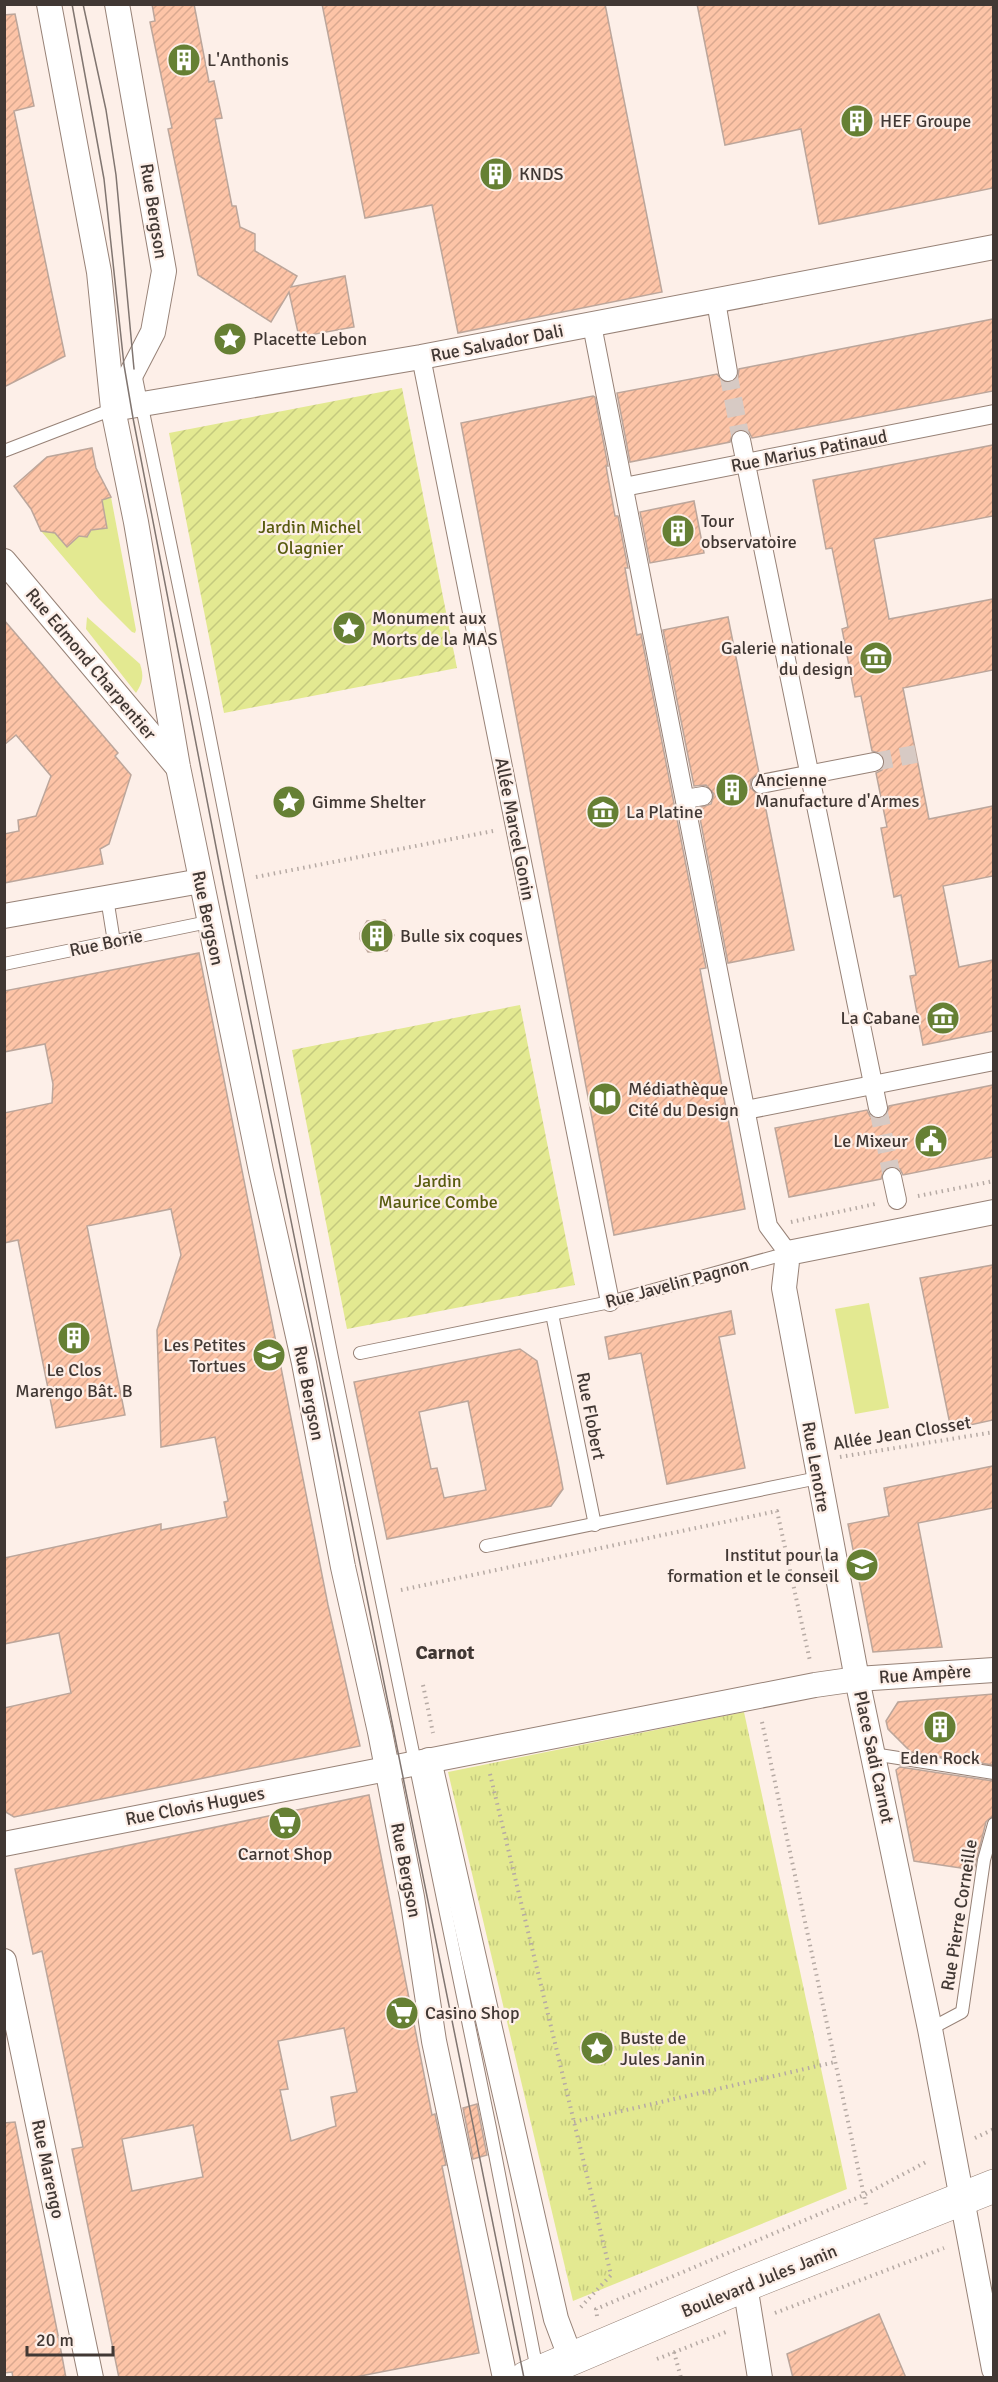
<svg xmlns="http://www.w3.org/2000/svg" width="998" height="2382" viewBox="0 0 998 2382" font-family="Signika,sans-serif">
<style>
.grass{fill:#e3e991}
.park{fill:url(#park-tufts)}
.garden{fill:url(#garden-furrows)}
.building{fill:url(#building-hatch);stroke:#bca69b;stroke-width:1.5;fill-rule:evenodd}
.lines{fill:none;stroke-linecap:round;stroke-linejoin:round}
.pedestrian-tunnel{stroke:#d7cac4;stroke-width:18;stroke-dasharray:18 9;stroke-linecap:butt}
.service-casing{stroke:#978277;stroke-width:14}
.pedestrian-casing{stroke:#978277;stroke-width:20}
.minor-casing{stroke:#978277;stroke-width:26}
.secondary-casing{stroke:#978277;stroke-width:34}
.path{stroke:#b6aaa4;stroke-width:4;stroke-dasharray:1.5 4.5;stroke-linecap:butt}
.service{stroke:#fff;stroke-width:12}
.pedestrian{stroke:#fff;stroke-width:18}
.minor{stroke:#fff;stroke-width:24}
.secondary{stroke:#fff;stroke-width:33}
.tram{stroke:#807570;stroke-width:1.5}
.labels{text-anchor:middle;stroke-width:4.5;stroke-linejoin:round;paint-order:stroke}
.poi-label{font-size:18px;fill:#413834;stroke:#fdefe8;text-anchor:start}
.street-label{font-size:18px;fill:#413834;stroke:#fdefe8}
.park-label{font-size:18px;fill:#595c10;stroke:#fdefe8}
.neighbourhood-label{font-size:20px;font-weight:bold;fill:#413834;stroke:#fdefe8}
</style>
<defs>
<pattern id="park-tufts" width="24" height="20" patternUnits="userSpaceOnUse" patternTransform="scale(1.5)"><rect width="24" height="20" fill="#e3e991"/><path d="M3 7l-1-3M5 7V3M7 7l1-3M15 17l-1-3M17 17v-4M19 17l1-3" fill="none" stroke="#c4c97e"/></pattern>
<pattern id="garden-furrows" width="10" height="10" patternUnits="userSpaceOnUse" patternTransform="scale(1.5)"><rect width="10" height="10" fill="#e3e991"/><path d="M-1 1l2-2M0 10L10 0M9 11l2-2" fill="none" stroke="#c4c97e"/></pattern>
<pattern id="building-hatch" width="6" height="6" patternUnits="userSpaceOnUse" patternTransform="scale(1.5)"><rect width="6" height="6" fill="#fdc4a7"/><path d="M-1 1l2-2M0 6l6-6M5 7l2-2" fill="none" stroke="#daa990"/></pattern>
</defs>
<rect width="100%" height="100%" fill="#fdefe8"/>
<!-- grass -->
<g class="grass">
<path d="M111 497 136 630 135 633 132 632 99 599 41 531 55 533 67 547 79 536 87 537 91 530 107 528 102 500Z"/>
<path d="M87 617 140 664C144 676 143 682 136 693L86 629Z"/>
<path d="M869 1303 889 1408 855 1414 835 1309Z"/>
</g>
<!-- park -->
<path class="park" d="M744 1712 847 2189 573 2301 448 1772Z"/>
<!-- garden -->
<g class="garden">
<path d="M402 388 457 668 224 713 169 433Z"/>
<path d="M520 1005 575 1285 347 1329 292 1050Z"/>
</g>
<!-- building -->
<g class="building">
<path d="M152 4H194L209 82 214 81 222 118 215 119 232 206H236L240 227 255 234V251L297 276 291 287 345 276 354 327 299 337 289 292 271 322 198 275 168 129 172 128 150 22 155 21Z"/>
<path d="M322 4H605L662 292 458 333 432 205 365 218Z"/>
<path d="M697 4H993V188L819 224 801 129 725 145Z"/>
<path d="M15 14 34 106 14 111 65 356 4 387V15Z"/>
<path d="M993 319V391L752 438 749 432 739 429 733 432 730 442 630 462 617 393 717 374 724 382 730 383 738 376 739 369Z"/>
<path d="M593 396 595 397 608 466H606L615 516H618L628 568H625L637 635 641 634 706 968 700 969 745 1209 614 1235 461 423Z"/>
<path d="M993 445V516L874 539 889 619 993 599V670L903 688 929 819 993 806V876L943 886 959 967 993 960V1031L923 1045 910 976 916 975 901 895 894 897 881 828 887 827 876 773 882 770 885 760 882 754 872 751 861 696 855 697 842 629 848 627 832 548 826 549 813 480Z"/>
<path d="M92 448 96 468 111 497 102 500 107 528 91 530 87 537 79 536 67 547 55 533 41 531 31 509 14 486 47 457Z"/>
<path d="M694 501 704 553 650 563 640 512Z"/>
<path d="M728 617 759 773 751 780 750 787 757 794 763 795 794 950 728 963 698 808 711 804 714 794 706 785 694 786 663 630Z"/>
<path d="M4 620 118 753 115 756 131 775 109 844 100 849 103 864 4 883V834L19 831 18 820 36 816 51 776 16 735 4 745Z"/>
<path d="M385 920 394 935 387 951 368 952 360 939V933L367 921Z"/>
<path d="M199 953 328 1605 360 1746 14 1817 4 1811V1708L71 1693 59 1633 4 1644V1558L161 1524V1530L227 1517 224 1502 228 1501 215 1437 161 1447 157 1330 181 1255 171 1209 87 1226 125 1415 56 1428 18 1240 4 1243V1113L52 1103 53 1084 45 1044 4 1052V991Z"/>
<path d="M993 1085V1157L903 1175 900 1169 890 1166 884 1169 881 1179 789 1197 775 1128 867 1110 870 1116 880 1119 886 1116 889 1106Z"/>
<path d="M993 1265V1420L951 1429 920 1278Z"/>
<path d="M731 1311 735 1334 719 1337 745 1468 667 1484 641 1353 609 1359 605 1337Z"/>
<path d="M520 1349 537 1361 558 1462 563 1489 551 1506 387 1539 354 1382ZM468 1401 486 1490 444 1498 437 1468 431 1469 419 1412Z"/>
<path d="M993 1466V1508L918 1523 942 1647 873 1652 848 1524 889 1516 884 1488Z"/>
<path d="M993 1694V1765L911 1752 888 1729 886 1721 898 1702Z"/>
<path d="M900 1767 993 1781V1816L986 1822 974 1870 914 1861 896 1770Z"/>
<path d="M369 1795 432 2115 435 2114 446 2165 442 2166 479 2353 350 2378H119L72 2149 83 2147 42 1951 33 1954 15 1869ZM344 2028 357 2092 331 2097 336 2126 291 2141 280 2090 288 2089 278 2041ZM193 2125 203 2177 132 2191 122 2139Z"/>
<path d="M477 2104 487 2155 473 2159 463 2108Z"/>
<path d="M15 2122 59 2340 66 2378H13L12 2372 4 2373V2123Z"/>
<path d="M879 2314 906 2378H793L787 2354Z"/>
</g>
<g class="lines">
<!-- pedestrian-tunnel -->
<g class="pedestrian-tunnel">
<path d="M728 372 741 440"/>
<path d="M874 762 916 754"/>
<path d="M878 1108 892 1177"/>
</g>
<!-- service casing -->
<g class="service-casing">
<g id="service">
<path d="M135 373 202 698 332 1358 490 2128 537 2370"/>
<path d="M4 451 113 409"/>
<path d="M107 898 114 942"/>
<path d="M4 964 208 922"/>
<path d="M552 1314 595 1525"/>
<path d="M360 1353 610 1302 788 1253"/>
<path d="M486 1546 818 1478"/>
<path d="M873 1754 994 1773"/>
<path d="M930 2029 962 2012 984 1860 994 1824"/>
</g>
</g>
<!-- pedestrian casing -->
<g class="pedestrian-casing">
<g id="pedestrian">
<path d="M716 301 728 372"/>
<path d="M592 325 768 1226 788 1253"/>
<path d="M421 357 610 1302"/>
<path d="M741 440 878 1108"/>
<path d="M624 487 994 414"/>
<path d="M761 784 874 762"/>
<path d="M685 799 703 796"/>
<path d="M746 1110 994 1061"/>
<path d="M892 1177 897 1200"/>
</g>
</g>
<!-- minor casing -->
<g class="minor-casing">
<g id="minor">
<path d="M49 4 99 272 113 409 136 522 178 767 261 1171 304 1363 343 1567 380 1732 412 1897 434 2041 505 2378"/>
<path d="M113 409 421 357 994 247"/>
<path d="M113 409 153 332 164 271 117 4"/>
<path d="M4 561 176 765"/>
<path d="M4 916 201 881"/>
<path d="M994 1212 788 1253 784 1288 857 1679 930 2029 994 2369"/>
<path d="M429 1760 556 2319 571 2359"/>
<path d="M4 1844 815 1685 857 1679 994 1670"/>
<path d="M4 1961 91 2378"/>
<path d="M745 2285 760 2378"/>
</g>
</g>
<!-- secondary casing -->
<g class="secondary-casing">
<path id="secondary" d="M526 2378 745 2285 994 2186"/>
</g>
<!-- path -->
<g class="path">
<path d="M256 877 493 831"/>
<path d="M918 1196 994 1181"/>
<path d="M791 1222 875 1204"/>
<path d="M840 1457 994 1432"/>
<path d="M401 1590 777 1511 810 1661"/>
<path d="M423 1685 433 1733"/>
<path d="M762 1722 866 2205"/>
<path d="M490 1774 611 2275 579 2309"/>
<path d="M574 2122 835 2062"/>
<path d="M975 2138 994 2129"/>
<path d="M775 2313 944 2248"/>
<path d="M597 2316 596 2309 864 2195 928 2161"/>
<path d="M674 2352 681 2378"/>
<path d="M657 2359 726 2332"/>
</g>
<!-- service -->
<use href="#service" class="service"/>
<!-- pedestrian -->
<use href="#pedestrian" class="pedestrian"/>
<!-- minor -->
<use href="#minor" class="minor"/>
<!-- secondary -->
<use href="#secondary" class="secondary"/>
<!-- tram -->
<g class="tram">
<path d="M72 4 104 179 124 365 133 418 223 883 524 2378"/>
<path d="M83 4 106 110 116 175 134 369"/>
</g>
</g>
<!-- icons -->
<defs>
<g id="building-disc" transform="scale(1.725)"><circle r="9.5" fill="#668034" stroke="#fdefe8"/><path d="M-4-6H4V6H1V3H-1V6H-4ZM-2.5-4.3h1.7v1.8h-1.7ZM.8-4.3h1.7v1.8H.8ZM-2.5-1h1.7V.8h-1.7ZM.8-1h1.7V.8H.8Z" fill="#fff"/></g>
<g id="sight-disc" transform="scale(1.725)"><circle r="9.5" fill="#668034" stroke="#fdefe8"/><path d="M0-6L1.8-2.2L6-1.7L2.9 1.2L3.7 5.4L0 3.3L-3.7 5.4L-2.9 1.2L-6-1.7L-1.8-2.2Z" fill="#fff"/></g>
<g id="museum-disc" transform="scale(1.725)"><circle r="9.5" fill="#668034" stroke="#fdefe8"/><path d="M0-6L6-3V-2H-6V-3ZM-5-1h2V3h-2ZM-1-1h2V3h-2ZM3-1h2V3H3ZM-6 4H6V6H-6Z" fill="#fff"/></g>
<g id="library-disc" transform="scale(1.725)"><circle r="9.5" fill="#668034" stroke="#fdefe8"/><path d="M-6-4Q-3-5.5-.7-3.5V5Q-3 3-6 4ZM6-4Q3-5.5 .7-3.5V5Q3 3 6 4Z" fill="#fff"/></g>
<g id="civic-disc" transform="scale(1.725)"><circle r="9.5" fill="#668034" stroke="#fdefe8"/><path d="M-.6-6.5H3V-4.5H.6V-3L4-1V1h2V6H-6V1h2V-1L-.6-3ZM-1.2 2.5V6h2.4V2.5Z" fill="#fff"/></g>
<g id="school-disc" transform="scale(1.725)"><circle r="9.5" fill="#668034" stroke="#fdefe8"/><path d="M0-5L7-2L0 1L-7-2ZM-4 1L0 2.5L4 1V4Q0 6-4 4Z" fill="#fff"/></g>
<g id="university-disc" transform="scale(1.725)"><circle r="9.5" fill="#668034" stroke="#fdefe8"/><path d="M0-5L7-2L0 1L-7-2ZM-4 1L0 2.5L4 1V4Q0 6-4 4Z" fill="#fff"/></g>
<g id="supermarket-disc" transform="scale(1.725)"><circle r="9.5" fill="#668034" stroke="#fdefe8"/><path d="M-6-5.5h2.5l.6 2H6L4.5 2H-2.5L-4.4-4H-6ZM-1.5 3.2a1.3 1.3 0 1 0 .1 0ZM3 3.2a1.3 1.3 0 1 0 .1 0Z" fill="#fff"/></g>
</defs>
<g fill-rule="evenodd">
<use href="#building-disc" x="184" y="60"/>
<use href="#building-disc" x="857" y="121"/>
<use href="#building-disc" x="496" y="174"/>
<use href="#sight-disc" x="230" y="339"/>
<use href="#building-disc" x="678" y="531"/>
<use href="#sight-disc" x="349" y="628"/>
<use href="#museum-disc" x="876" y="658"/>
<use href="#building-disc" x="732" y="790"/>
<use href="#sight-disc" x="289" y="802"/>
<use href="#museum-disc" x="603" y="812"/>
<use href="#building-disc" x="377" y="936"/>
<use href="#museum-disc" x="943" y="1018"/>
<use href="#library-disc" x="605" y="1099"/>
<use href="#civic-disc" x="931" y="1141"/>
<use href="#building-disc" x="74" y="1338"/>
<use href="#school-disc" x="269" y="1355"/>
<use href="#university-disc" x="862" y="1565"/>
<use href="#building-disc" x="940" y="1727"/>
<use href="#supermarket-disc" x="285" y="1823"/>
<use href="#supermarket-disc" x="402" y="2013"/>
<use href="#sight-disc" x="597" y="2048"/>
</g>
<g class="labels">
<!-- poi labels -->
<g class="poi-label">
<text x="207" y="66">L'Anthonis</text>
<text x="880" y="127">HEF Groupe</text>
<text x="519" y="180">KNDS</text>
<text x="253" y="345">Placette Lebon</text>
<text x="701" y="527">Tour<tspan x="701" dy="21">observatoire</tspan></text>
<text x="372" y="624">Monument aux<tspan x="372" dy="21">Morts de la MAS</tspan></text>
<text x="853" y="654" text-anchor="end">Galerie nationale<tspan x="853" dy="21">du design</tspan></text>
<text x="755" y="786">Ancienne<tspan x="755" dy="21">Manufacture d'Armes</tspan></text>
<text x="312" y="808">Gimme Shelter</text>
<text x="626" y="818">La Platine</text>
<text x="400" y="942">Bulle six coques</text>
<text x="920" y="1024" text-anchor="end">La Cabane</text>
<text x="628" y="1095">Médiathèque<tspan x="628" dy="21">Cité du Design</tspan></text>
<text x="908" y="1147" text-anchor="end">Le Mixeur</text>
<text x="246" y="1351" text-anchor="end">Les Petites<tspan x="246" dy="21">Tortues</tspan></text>
<text x="74" y="1376" text-anchor="middle">Le Clos<tspan x="74" dy="21">Marengo Bât. B</tspan></text>
<text x="839" y="1561" text-anchor="end">Institut pour la<tspan x="839" dy="21">formation et le conseil</tspan></text>
<text x="940" y="1764" text-anchor="middle">Eden Rock</text>
<text x="285" y="1860" text-anchor="middle">Carnot Shop</text>
<text x="425" y="2019">Casino Shop</text>
<text x="620" y="2044">Buste de<tspan x="620" dy="21">Jules Janin</tspan></text>
</g>
<!-- street labels -->
<g class="street-label">
<text transform="translate(154 211) rotate(81)" y="6">Rue Bergson</text>
<text transform="translate(497 343) rotate(-11)" y="6">Rue Salvador Dali</text>
<text transform="translate(809 451) rotate(-11)" y="6">Rue Marius Patinaud</text>
<text transform="translate(91 664) rotate(50)" y="6">Rue Edmond Charpentier</text>
<text transform="translate(515 829) rotate(79)" y="6">Allée Marcel Gonin</text>
<text transform="translate(208 918) rotate(78)" y="6">Rue Bergson</text>
<text transform="translate(106 943) rotate(-12)" y="6">Rue Borie</text>
<text transform="translate(677 1283) rotate(-15)" y="6">Rue Javelin Pagnon</text>
<text transform="translate(309 1393) rotate(79)" y="6">Rue Bergson</text>
<text transform="translate(591 1416) rotate(79)" y="6">Rue Flobert</text>
<text transform="translate(902 1433) rotate(-9)" y="6">Allée Jean Closset</text>
<text transform="translate(816 1467) rotate(80)" y="6">Rue Lenotre</text>
<text transform="translate(925 1674) rotate(-4)" y="6">Rue Ampère</text>
<text transform="translate(874 1757) rotate(78)" y="6">Place Sadi Carnot</text>
<text transform="translate(195 1806) rotate(-11)" y="6">Rue Clovis Hugues</text>
<text transform="translate(406 1870) rotate(79)" y="6">Rue Bergson</text>
<text transform="translate(959 1915) rotate(-81)" y="6">Rue Pierre Corneille</text>
<text transform="translate(48 2169) rotate(78)" y="6">Rue Marengo</text>
<text transform="translate(759 2281) rotate(-22)" y="6">Boulevard Jules Janin</text>
</g>
<!-- park labels -->
<g class="park-label">
<text x="310" y="533">Jardin Michel<tspan x="310" dy="21">Olagnier</tspan></text>
<text x="438" y="1187">Jardin<tspan x="438" dy="21">Maurice Combe</tspan></text>
</g>
<!-- neighbourhood labels -->
<g class="neighbourhood-label">
<text x="445" y="1659">Carnot</text>
</g>
</g>
<!-- border -->
<rect width="998" height="2382" fill="none" stroke="#413834" stroke-width="12"/>
<!-- scale -->
<path d="M27 2346v9h86v-9" fill="none" stroke="#413834" stroke-width="3"/>
<text x="36" y="2346" font-size="18" fill="#413834" stroke="#fdefe8" stroke-width="4.5" paint-order="stroke">20 m</text>
</svg>
